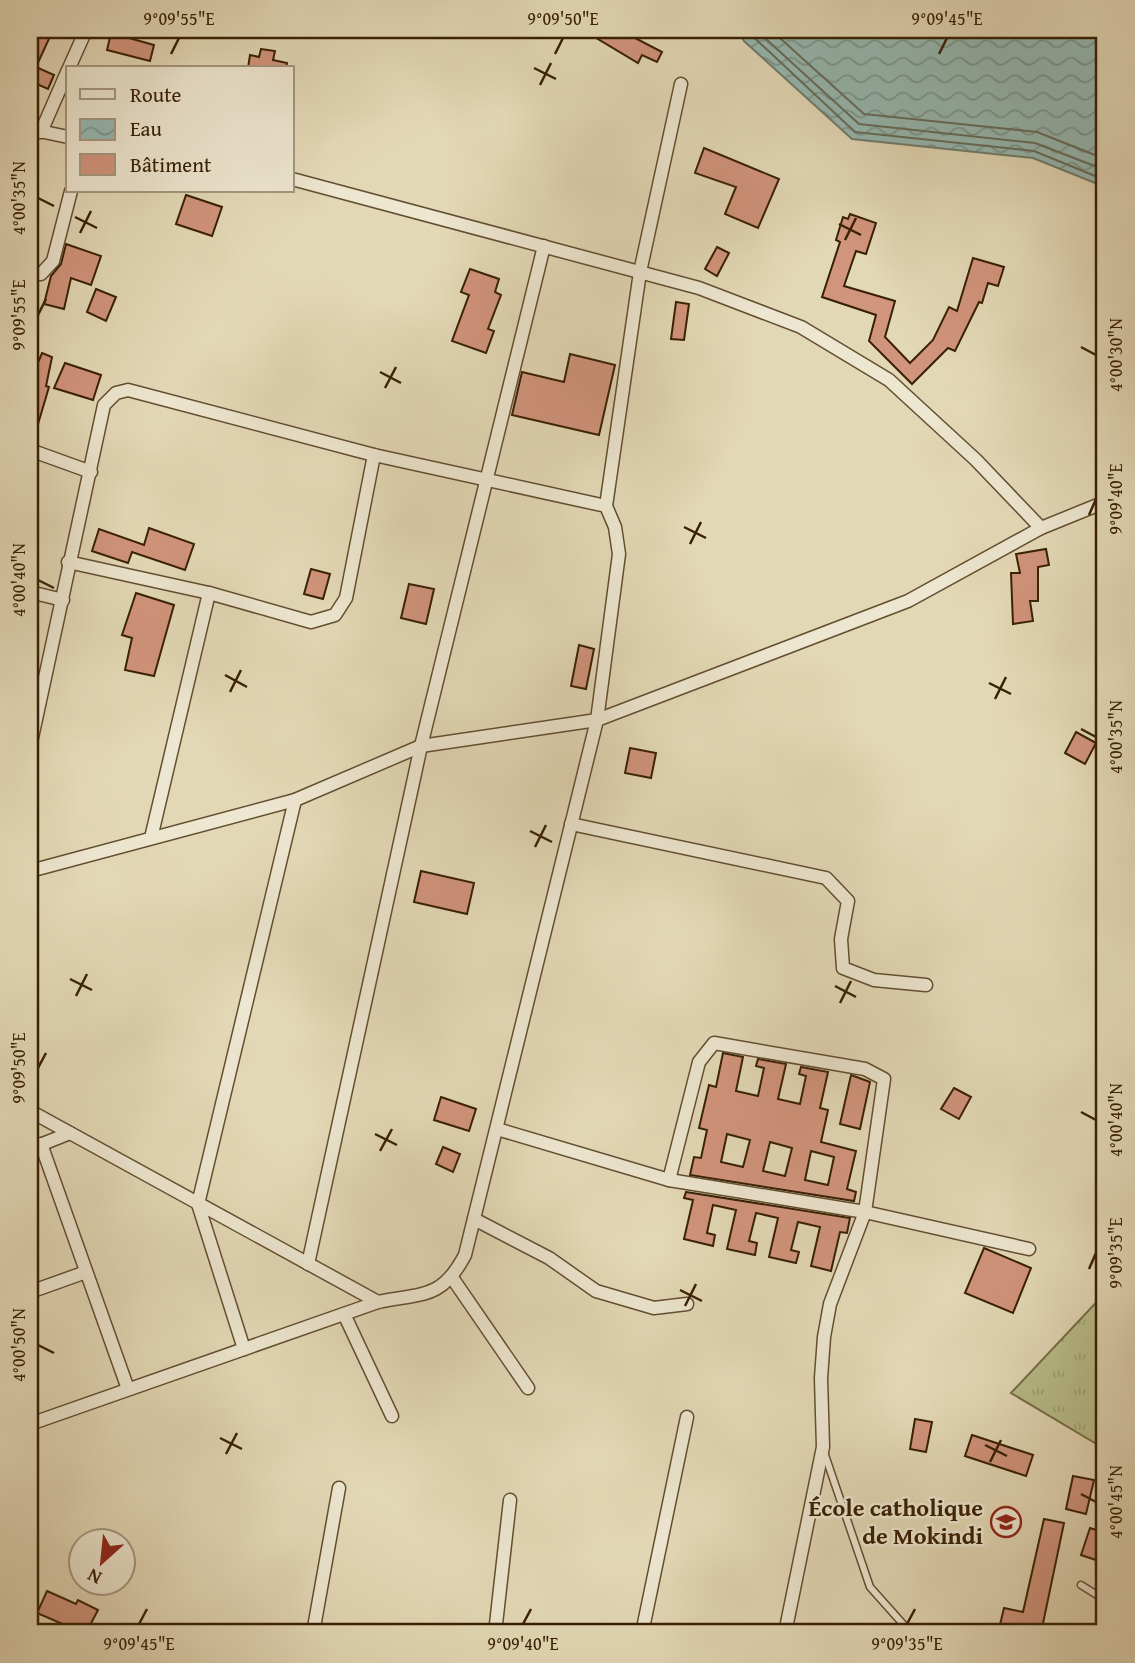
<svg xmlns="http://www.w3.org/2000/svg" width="1135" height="1663" viewBox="0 0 1135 1663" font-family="'Gentium Book Plus',serif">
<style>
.grass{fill:url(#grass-tufts);stroke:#786f48;stroke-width:2}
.water{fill:url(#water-waves);stroke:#707c6c;stroke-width:2}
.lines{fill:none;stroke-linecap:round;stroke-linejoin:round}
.shore{stroke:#666c5b;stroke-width:2}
.building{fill:#d1947c;stroke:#382004;stroke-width:2;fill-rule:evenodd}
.lane-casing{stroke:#634e30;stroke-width:9}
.street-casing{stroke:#634e30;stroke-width:15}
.lane{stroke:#ede6d0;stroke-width:6}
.street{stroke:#ede6d0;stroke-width:12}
.ticks{fill:none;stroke:#382004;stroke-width:2.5}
.labels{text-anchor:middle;stroke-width:5;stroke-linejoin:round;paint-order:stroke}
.poi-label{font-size:24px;font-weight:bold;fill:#382004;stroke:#ede6d0;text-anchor:end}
.neatline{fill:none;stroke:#382004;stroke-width:2.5}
.ticks-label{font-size:18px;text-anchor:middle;fill:#382004}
</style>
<defs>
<pattern id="grass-tufts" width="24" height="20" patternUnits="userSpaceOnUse" patternTransform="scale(1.75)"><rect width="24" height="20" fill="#b8be8b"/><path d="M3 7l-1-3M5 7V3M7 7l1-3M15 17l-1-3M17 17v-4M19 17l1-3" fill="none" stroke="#9fa376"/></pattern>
<pattern id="water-waves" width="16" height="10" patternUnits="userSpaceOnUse" patternTransform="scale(1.75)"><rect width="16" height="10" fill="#95b9b2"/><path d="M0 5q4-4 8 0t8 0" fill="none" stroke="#7b968f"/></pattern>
</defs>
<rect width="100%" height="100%" fill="#e3d8b6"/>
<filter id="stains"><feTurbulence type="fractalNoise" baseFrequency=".00286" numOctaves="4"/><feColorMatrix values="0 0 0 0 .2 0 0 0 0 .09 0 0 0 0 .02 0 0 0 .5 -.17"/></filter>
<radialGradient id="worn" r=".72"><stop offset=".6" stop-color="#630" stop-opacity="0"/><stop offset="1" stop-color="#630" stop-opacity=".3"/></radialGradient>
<!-- grass -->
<path class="grass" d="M1105 1293V1449L1011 1393Z"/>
<!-- water -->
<path class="water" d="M738 30H1105V187L1033 158 852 139 744 41Z"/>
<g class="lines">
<!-- shore -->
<g class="shore">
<path d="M746 30 855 132 1034 151 1105 180"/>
<path d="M756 30 859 124 1035 143 1105 170"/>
<path d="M771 30 864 114 1037 132 1105 159"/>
</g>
</g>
<!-- building -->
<g class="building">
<path d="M30 30H53L36 67 54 75 48 89 30 81Z"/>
<path d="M583 30H648V36L635 38 662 52 657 62 642 55 638 63Z"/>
<path d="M111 33 154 45 150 61 107 50Z"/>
<path d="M261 49 275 51 273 60 287 63 286 68H248L250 55 259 57Z"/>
<path d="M704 148 779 179 758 228 725 214 736 187 695 173Z"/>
<path d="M186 195 222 207 212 236 176 224Z"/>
<path d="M850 214 876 223 866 254 856 251 844 286 895 301 885 337 910 363 933 340 949 307 957 311 973 258 1004 267 998 286 988 283 982 303 979 302 955 351 948 348 912 384 869 341 876 315 822 297 840 242 836 240 843 217 848 219Z"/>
<path d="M66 244 101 256 91 285 71 278 64 309 44 304 51 276 61 264Z"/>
<path d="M717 247 729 253 717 276 705 269Z"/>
<path d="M470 269 499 279 495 292 501 295 488 329 494 331 486 353 452 341 469 295 461 292Z"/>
<path d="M96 289 116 297 106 321 87 312Z"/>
<path d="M676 302 689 304 684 340 671 339Z"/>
<path d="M42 353 52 357 46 386 49 387 33 441 30 440V382Z"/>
<path d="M570 354 615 365 599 435 512 415 522 372 564 382Z"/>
<path d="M65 363 101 375 93 400 54 388Z"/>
<path d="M149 528 194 544 185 570 132 552 128 563 92 551 99 529 144 545Z"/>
<path d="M1046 549 1049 565 1038 567V601H1030L1033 621 1013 624 1011 573H1020L1016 554Z"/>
<path d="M311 569 330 574 323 599 304 594Z"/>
<path d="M409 584 434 589 426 624 401 618Z"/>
<path d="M136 593 174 605 154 676 125 670 132 638 122 635Z"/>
<path d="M579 645 594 649 586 689 571 686Z"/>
<path d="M1076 732 1096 743 1085 764 1065 753Z"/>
<path d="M630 748 656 753 651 778 625 773Z"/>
<path d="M421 871 474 883 467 914 414 902Z"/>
<path d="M723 1053 743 1057 736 1091 758 1096 764 1068 756 1066 758 1059 786 1064 778 1099 800 1104 806 1076 799 1074 801 1067 828 1072 820 1108 828 1110 821 1142 856 1151 847 1189 856 1192 854 1201 690 1175 694 1157 701 1158 707 1130 699 1128 709 1085 716 1087ZM727 1134 750 1140 743 1167 721 1162ZM770 1142 792 1148 785 1176 763 1171ZM811 1151 834 1157 828 1185 805 1180Z"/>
<path d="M851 1075 870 1082 860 1129 840 1124Z"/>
<path d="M954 1088 971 1097 959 1119 941 1109Z"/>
<path d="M441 1097 476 1109 469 1131 434 1120Z"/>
<path d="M443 1147 460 1154 453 1172 436 1164Z"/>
<path d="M686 1192 850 1218 847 1233 840 1232 831 1271 811 1266 820 1227 798 1222 791 1250 799 1252 796 1263 769 1257 778 1218 756 1213 749 1241 757 1243 755 1255 727 1249 736 1210 713 1205 707 1233 715 1235 713 1246 684 1239 693 1200 684 1198Z"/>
<path d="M984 1248 1031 1268 1013 1313 965 1293Z"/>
<path d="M915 1419 932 1422 926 1452 910 1449Z"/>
<path d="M972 1435 1033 1455 1026 1476 965 1456Z"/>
<path d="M1073 1476 1094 1480 1086 1514 1066 1509Z"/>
<path d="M1044 1519 1064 1523 1041 1633H998L1004 1608 1023 1612Z"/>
<path d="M1090 1528 1105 1533V1563L1081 1555Z"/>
<path d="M47 1591 76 1604 78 1600 98 1610 86 1633H61L65 1625 37 1613Z"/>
</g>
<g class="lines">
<!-- lane casing -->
<g class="lane-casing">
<g id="lane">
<path d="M824 1452 870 1587 911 1633"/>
<path d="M1081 1585 1105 1600"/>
</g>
</g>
<!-- street casing -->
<g class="street-casing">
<g id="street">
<path d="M69 68 86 30"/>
<path d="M30 129 68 137"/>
<path d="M41 132 68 70"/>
<path d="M30 272 41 274 53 261 71 191"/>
<path d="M30 450 91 472"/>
<path d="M606 506 640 272 681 84"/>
<path d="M1041 528 1105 502"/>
<path d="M68 562 209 593 311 622 335 615 346 598 374 455"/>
<path d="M30 592 63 600"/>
<path d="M30 747 104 405 116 393 128 390 374 455 606 506 615 527 619 554 597 720 421 746 295 800 30 871"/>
<path d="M571 824 826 878 848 901 841 939 843 968 874 980 926 985"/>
<path d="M151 838 209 593"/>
<path d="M30 1111 378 1302"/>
<path d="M497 1129 669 1180 865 1212 1029 1249"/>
<path d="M41 1144 128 1389"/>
<path d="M30 1149 70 1133"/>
<path d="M669 1180 699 1062 714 1043 865 1069 884 1079 865 1212 830 1304 824 1337 821 1378 823 1447 785 1633"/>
<path d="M474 1219 549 1258 596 1291 654 1308 687 1304"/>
<path d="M308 1264 421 746 544 246"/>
<path d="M453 1279 528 1388"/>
<path d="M30 1292 86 1272"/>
<path d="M344 1314 392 1416"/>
<path d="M244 1349 198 1204 295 800"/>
<path d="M30 1424 378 1302C423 1293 442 1299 465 1255L597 720 908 601 1041 528 976 460 889 380 801 327 699 288 292 179"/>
<path d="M313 1633 339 1488"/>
<path d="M495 1633 510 1500"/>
<path d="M642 1633 687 1417"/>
</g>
</g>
<!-- lane -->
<use href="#lane" class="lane"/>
<!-- street -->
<use href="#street" class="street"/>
</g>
<!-- ticks -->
<path class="ticks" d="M171 54 179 38M555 54 563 38M939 54 947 38M534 68 556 79M540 85 551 63M38 198 54 206M75 217 97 228M839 224 861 235M80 233 91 211M845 240 856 218M38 315 46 299M1081 347 1096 355M380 372 401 383M385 388 396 367M1089 515 1096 499M684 527 706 538M690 544 701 522M38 580 54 588M225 675 247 687M989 683 1011 694M230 692 241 670M995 699 1006 677M1081 729 1096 737M530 831 552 842M535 847 546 825M70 979 92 990M835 986 856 997M76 996 87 974M840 1003 851 981M38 1068 46 1053M1081 1112 1096 1120M375 1134 397 1145M380 1151 392 1129M1089 1269 1096 1253M680 1290 702 1301M685 1306 696 1284M38 1345 54 1353M220 1438 242 1449M985 1445 1007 1456M226 1454 237 1433M990 1462 1001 1440M1081 1494 1096 1502M139 1624 147 1609M523 1624 531 1609M907 1624 915 1609"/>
<!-- icons -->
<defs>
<g id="school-ring" transform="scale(1.575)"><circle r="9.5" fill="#ede6d0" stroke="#8f2418" stroke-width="1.5"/><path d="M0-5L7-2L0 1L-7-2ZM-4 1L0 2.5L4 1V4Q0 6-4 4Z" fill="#8f2418"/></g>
</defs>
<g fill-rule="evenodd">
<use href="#school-ring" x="1006" y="1522"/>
</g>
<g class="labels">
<!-- poi labels -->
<g class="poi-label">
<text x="983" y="1516">École catholique<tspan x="983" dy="28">de Mokindi</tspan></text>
</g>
</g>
<!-- margin -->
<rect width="1135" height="1663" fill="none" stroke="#e3d8b6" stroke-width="77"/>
<!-- legend -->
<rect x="66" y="66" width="228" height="126" fill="#ede6d0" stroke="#a5977e" stroke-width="2"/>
<rect x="80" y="89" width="35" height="10" fill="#ede6d0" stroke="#a5977e" stroke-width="2"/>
<text x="130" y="102" font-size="21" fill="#382004">Route</text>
<rect x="80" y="119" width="35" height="21" fill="url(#water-waves)" stroke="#a5977e" stroke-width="2"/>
<text x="130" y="136" font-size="21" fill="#382004">Eau</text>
<rect x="80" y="154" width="35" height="21" fill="#d1947c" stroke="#a5977e" stroke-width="2"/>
<text x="130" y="172" font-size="21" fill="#382004">Bâtiment</text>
<!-- north arrow -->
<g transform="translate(102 1562) rotate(207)"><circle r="33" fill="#ede6d0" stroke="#a5977e" stroke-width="2"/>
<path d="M0-5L12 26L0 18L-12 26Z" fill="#8f2418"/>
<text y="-10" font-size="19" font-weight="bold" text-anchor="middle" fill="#382004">N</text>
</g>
<rect x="38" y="38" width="1058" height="1586" class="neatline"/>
<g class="ticks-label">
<text x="179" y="25">9°09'55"E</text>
<text x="563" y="25">9°09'50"E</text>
<text x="947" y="25">9°09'45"E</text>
<text transform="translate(19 198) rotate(-90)" y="6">4°00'35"N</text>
<text transform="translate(19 315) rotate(-90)" y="6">9°09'55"E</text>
<text transform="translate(1116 355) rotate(-90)" y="6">4°00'30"N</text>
<text transform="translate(1116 499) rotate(-90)" y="6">9°09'40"E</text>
<text transform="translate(19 580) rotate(-90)" y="6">4°00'40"N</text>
<text transform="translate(1116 737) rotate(-90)" y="6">4°00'35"N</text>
<text transform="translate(19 1068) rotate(-90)" y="6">9°09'50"E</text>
<text transform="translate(1116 1120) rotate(-90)" y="6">4°00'40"N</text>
<text transform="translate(1116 1253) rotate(-90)" y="6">9°09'35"E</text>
<text transform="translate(19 1345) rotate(-90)" y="6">4°00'50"N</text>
<text transform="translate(1116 1502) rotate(-90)" y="6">4°00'45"N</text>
<text x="139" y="1650">9°09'45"E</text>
<text x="523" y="1650">9°09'40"E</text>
<text x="907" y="1650">9°09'35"E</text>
</g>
<rect width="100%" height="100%" filter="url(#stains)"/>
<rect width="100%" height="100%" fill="url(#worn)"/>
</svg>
